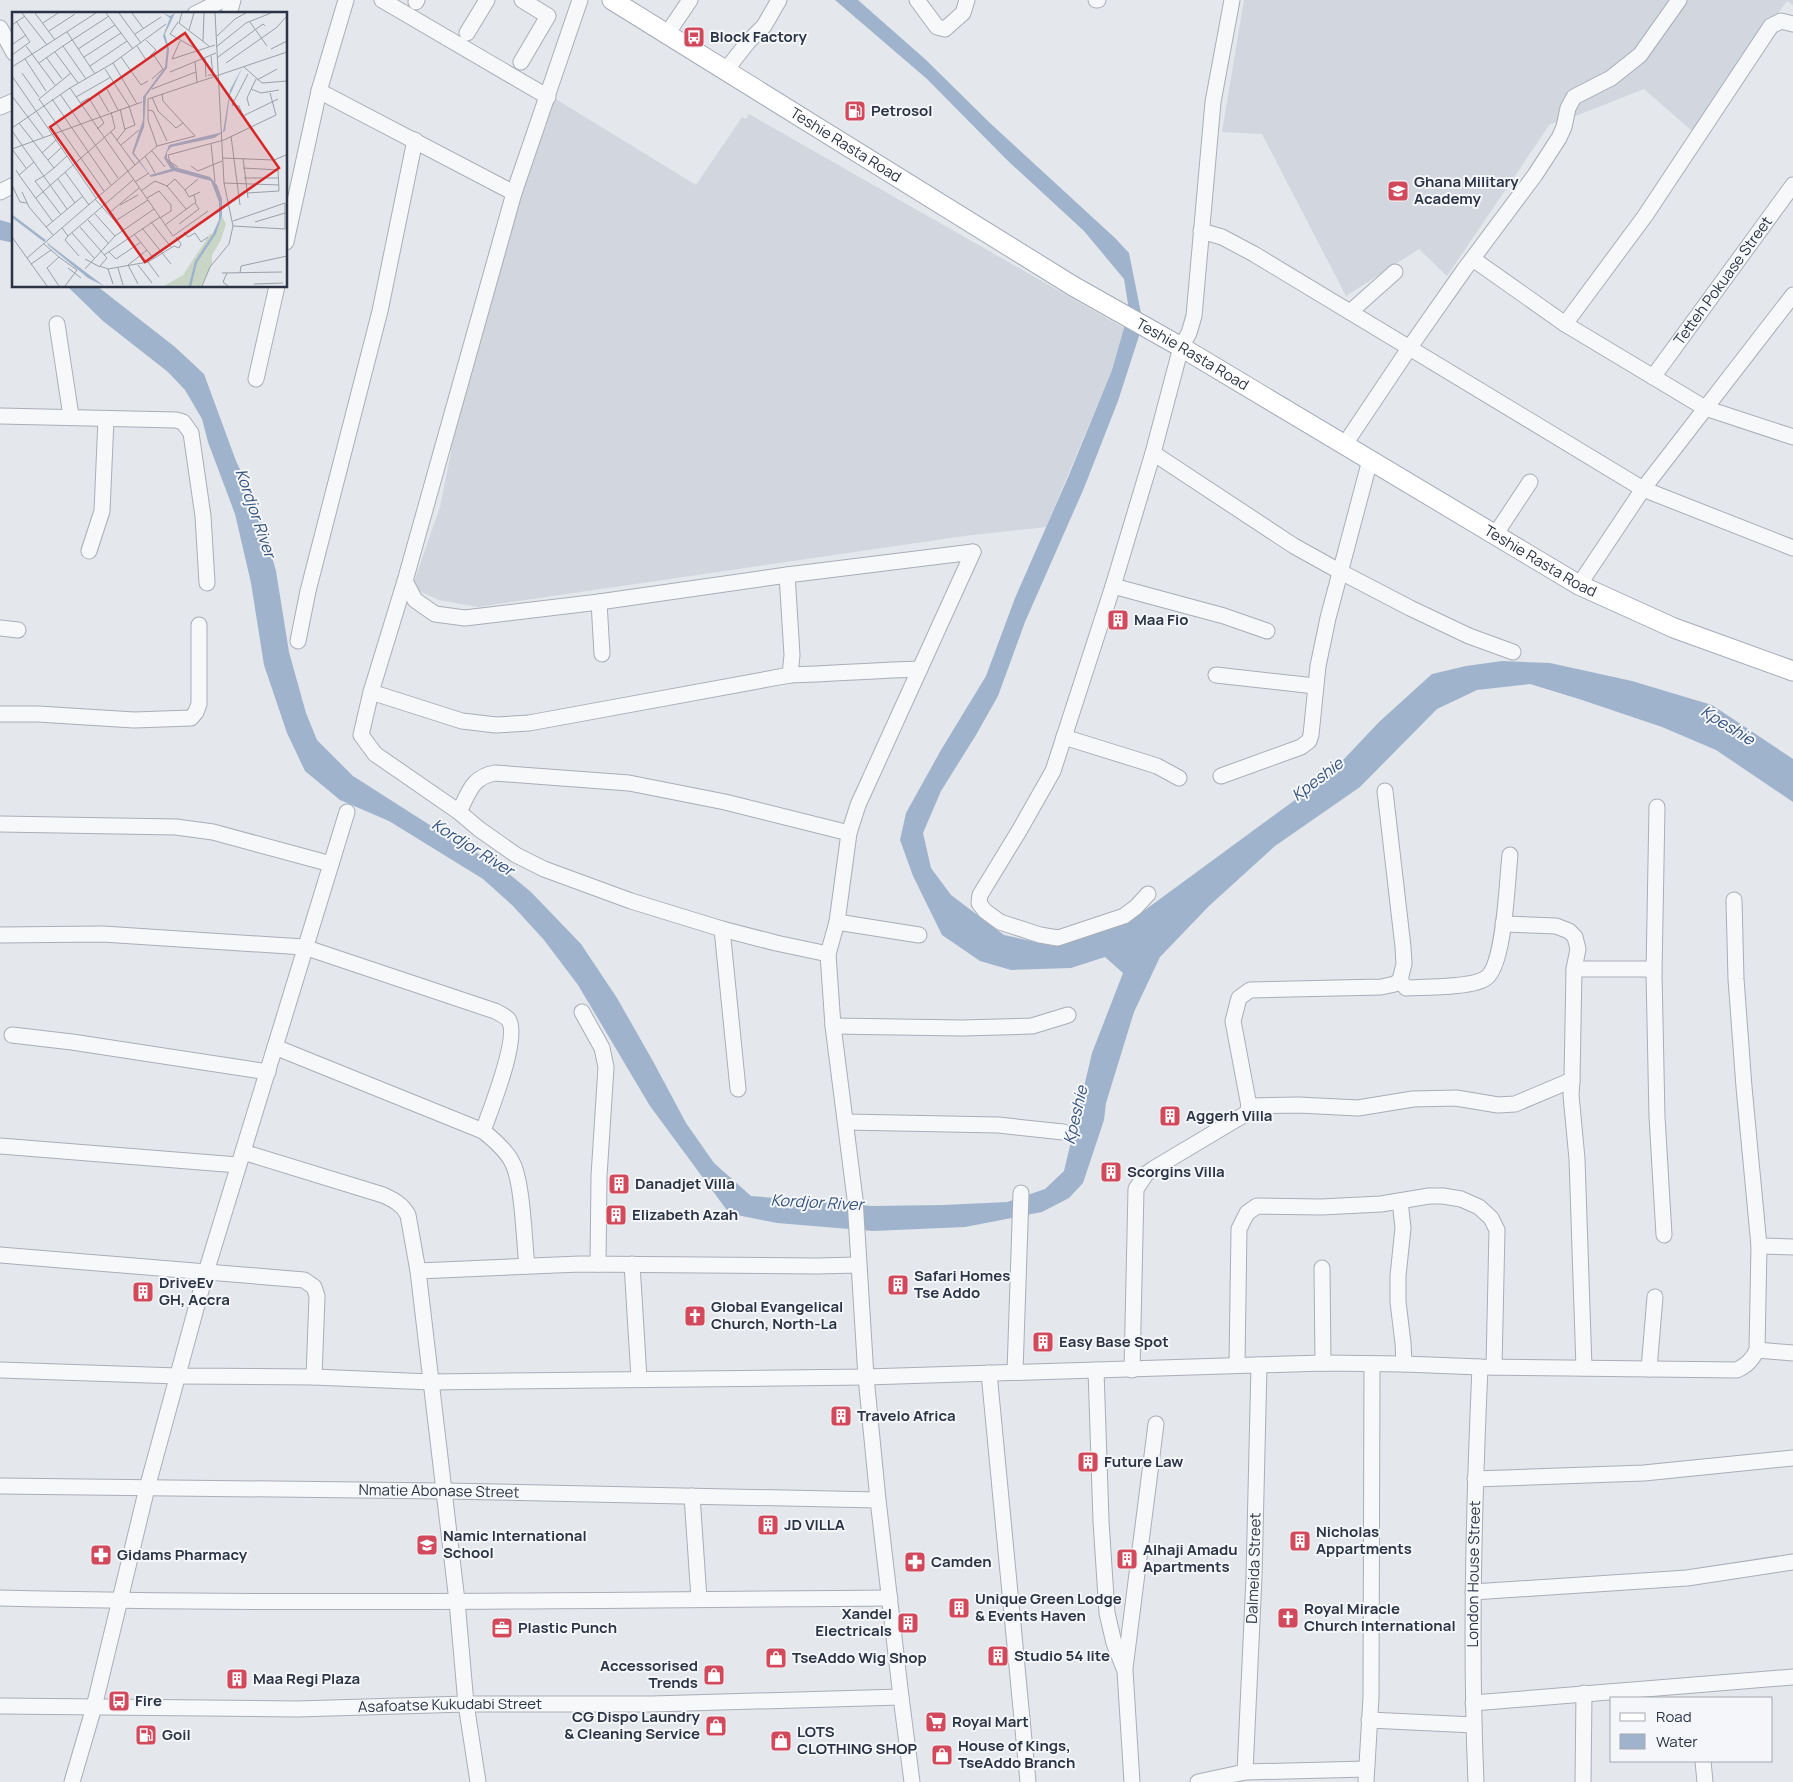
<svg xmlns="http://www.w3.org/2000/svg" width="1793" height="1782" viewBox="0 0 1793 1782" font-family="Manrope,sans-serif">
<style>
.built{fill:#d2d6de}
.water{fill:#9fb4cc}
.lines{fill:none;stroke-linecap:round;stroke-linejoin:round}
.minor-casing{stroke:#a9aeb7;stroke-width:17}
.major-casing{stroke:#a3abb8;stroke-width:21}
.minor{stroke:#f7f8fa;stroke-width:15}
.major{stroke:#fff;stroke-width:19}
.labels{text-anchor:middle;stroke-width:4;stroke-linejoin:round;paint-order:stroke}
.poi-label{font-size:15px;font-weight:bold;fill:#2b3445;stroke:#f4f6f9;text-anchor:start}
.street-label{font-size:15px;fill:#2b3445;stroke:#f4f6f9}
.water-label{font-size:16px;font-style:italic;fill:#34527a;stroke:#f4f6f9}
.inset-river{fill:none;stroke:#9fb4cc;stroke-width:2.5}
.inset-road{fill:none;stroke:#9a9fa9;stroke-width:1}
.view{fill:#d62828;fill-opacity:0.15;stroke:#d62828;stroke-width:2.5}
.inset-edge{fill:none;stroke:#2b3445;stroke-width:2.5}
</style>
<rect width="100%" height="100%" fill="#e4e7ec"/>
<!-- built -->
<g class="built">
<path d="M1244 0H1793V5L1787 1 1692 131 1644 89 1573 117 1550 124 1447 276 1419 249 1346 296 1262 134 1222 132Z"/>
<path d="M554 98 696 185 742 117 746 119 749 114 1124 328 1112 370 1046 527 964 536 478 607 439 600 412 588 440 507 451 452 460 394 492 295 527 178Z"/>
</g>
<!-- water -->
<g class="water">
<path d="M835 0H858L925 59 991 124 1115 238 1129 253 1142 318 1139 336 1118 401 1084 488 1025 622 998 696 976 735 941 791 923 833 931 868 951 895 1004 935 1054 946 1130 921 1329 775 1379 722 1432 674 1466 666 1502 661 1550 663 1632 681 1712 705 1793 759V802L1716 750 1662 727 1579 699 1530 684 1477 690 1437 709 1360 787 1275 846 1209 906 1160 957 1134 1012 1106 1103 1104 1120 1083 1183 1069 1198 1042 1212 965 1227 873 1231 777 1223 737 1215 726 1209 650 1106 578 985 544 940 513 906 483 879 389 821 340 800 305 771 287 733 264 665 251 583 235 514 208 442 202 419 185 390 168 372 103 321 67 286H97L175 347 204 374 236 461 258 507 276 571 289 652 306 713 317 740 353 776 447 836 497 864 531 892 581 944 617 998 654 1063 686 1123 714 1163 751 1196 872 1206 943 1205 1007 1202 1045 1189 1064 1171 1092 1053 1123 973 1105 957 1071 968 1011 970 980 961 942 935 913 876 900 840 906 813 941 750 986 676 1015 598 1069 475 1112 370 1124 328 1128 304 1124 279 1084 231 1007 160 927 79Z"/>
<path d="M0 220 14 224V243L0 240Z"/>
</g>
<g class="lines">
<!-- minor casing -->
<g class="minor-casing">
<g id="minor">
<path d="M382 0 548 97"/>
<path d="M580 0 514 193 405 581 371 692 361 735 375 754 459 812 479 829 516 855 544 869 631 901 722 929 776 943 828 954"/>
<path d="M917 0 937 27 945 29 963 13 967 0"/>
<path d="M1096 0H1098"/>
<path d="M416 2 417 0"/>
<path d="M195 14 223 0"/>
<path d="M229 14 233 0"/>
<path d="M0 28 14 53"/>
<path d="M467 33 487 0"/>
<path d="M667 34 690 0"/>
<path d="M521 62 548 16 522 0"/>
<path d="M726 70 748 42 764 26 779 0"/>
<path d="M319 91 514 193"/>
<path d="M0 107 14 101"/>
<path d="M0 192 14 185"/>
<path d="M1201 231 1222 237 1254 254 1643 489 1793 548"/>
<path d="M286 242 319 91 346 0"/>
<path d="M1473 259 1565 324 1705 408 1793 437"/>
<path d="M1350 312 1395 272"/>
<path d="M57 324 71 416"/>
<path d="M1565 324 1645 216 1771 26 1781 21 1793 24"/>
<path id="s1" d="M1653 377 1793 185"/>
<path d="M256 379 277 286"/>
<path d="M0 416 176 420 183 422 191 433 203 516 207 583"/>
<path d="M1345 444 1410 347 1464 270 1535 175 1559 138 1564 127 1568 108 1574 97 1611 78 1640 55 1679 0"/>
<path d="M1153 453 1294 546 1339 571 1410 608 1469 636 1513 652"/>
<path d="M1495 535 1530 482"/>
<path d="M89 551 102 511 106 419"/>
<path d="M405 581 415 600 435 614 465 618 599 602 787 575 973 552"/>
<path d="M1579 585 1643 489 1793 295"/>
<path d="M1113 586 1224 616 1267 631"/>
<path d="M599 602 602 654"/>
<path d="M0 628 18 630"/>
<path d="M298 641 308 591 380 311 415 140"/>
<path d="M790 675C833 674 876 670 920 669"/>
<path d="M1216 675 1315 686"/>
<path d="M371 692 462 721 496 725 529 723 790 675 792 655 787 575"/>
<path d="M0 714H38L134 720 191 718 196 712 199 704V625"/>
<path d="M1064 737 1157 766 1179 778"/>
<path d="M1221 776 1301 747 1309 741 1311 735 1318 666 1328 618 1370 460"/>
<path d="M459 812C469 792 472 777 495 773L629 783 725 802 849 833"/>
<path d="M0 824 176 827 213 832 331 864"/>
<path d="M1148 894 1136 907 1124 916 1058 938 1040 935 1000 922 985 911 979 903 980 895 1019 831 1053 771 1113 586 1153 453 1181 347 1189 333 1194 316 1213 102 1232 0"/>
<path d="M837 922 919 935"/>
<path d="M1503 924 1556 926 1569 931 1575 937 1578 949 1574 969 1572 1080 1571 1095 1577 1159 1584 1368"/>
<path d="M722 929 738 1089"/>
<path d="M0 935 103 934 304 947 495 1011C499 1013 505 1016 508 1019 521 1035 490 1111 483 1131"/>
<path d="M1574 969H1648L1654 973 1657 1117 1664 1235"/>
<path d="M1654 973 1657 807"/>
<path d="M1400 980 1406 988C1423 987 1473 988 1486 978 1505 965 1507 879 1510 855"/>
<path d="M582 1012 602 1048 606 1067 599 1176 598 1264"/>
<path d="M833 1026 962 1028 1032 1026 1068 1015"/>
<path d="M12 1035 72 1042 268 1072"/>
<path d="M275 1047 483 1131C493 1139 506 1150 512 1162 523 1182 524 1242 527 1266"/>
<path d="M1249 1106 1299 1105 1358 1108 1413 1099 1456 1098 1498 1105 1515 1104 1572 1080"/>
<path d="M846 1122 998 1125 1063 1132"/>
<path d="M0 1146 238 1165"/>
<path d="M243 1152 383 1195C394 1200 402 1204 408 1215L418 1271 457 1601 466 1704 478 1782"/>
<path d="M1400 1201 1403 1228 1398 1276V1302L1403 1343 1404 1364"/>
<path d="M1759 1246 1793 1247"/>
<path d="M0 1255 304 1280 314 1287 317 1296 314 1377"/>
<path d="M632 1264 639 1378"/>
<path d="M1322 1268 1323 1363"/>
<path d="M418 1271 580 1264 817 1266 858 1265"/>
<path d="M1757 1350 1793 1353"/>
<path d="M1237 1364 1239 1229 1247 1213 1257 1206 1321 1207 1381 1204 1429 1196H1443L1461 1199 1479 1207 1491 1218 1497 1230 1494 1367"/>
<path d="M1649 1369 1655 1297"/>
<path d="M0 1370 178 1376 314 1377 431 1382 866 1377 1323 1363 1404 1364 1480 1367 1737 1370C1747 1365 1752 1360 1757 1350L1759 1246 1744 1087 1736 979 1734 900"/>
<path d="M1096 1370 1101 1521 1107 1613 1114 1643 1125 1671 1132 1782"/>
<path d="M1132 1370 1136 1189 1146 1174 1153 1169 1247 1113 1249 1106 1233 1021 1239 998 1250 990 1381 987 1395 984 1400 980 1404 964 1403 947 1385 791"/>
<path d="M1015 1372 1021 1193"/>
<path d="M989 1373 1028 1782"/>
<path d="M1475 1479 1644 1473 1793 1458"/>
<path id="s2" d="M0 1486 444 1491 878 1500"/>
<path d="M692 1496 699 1599"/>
<path d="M1473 1592 1687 1578 1793 1562"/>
<path d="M0 1598C297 1605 593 1600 890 1598"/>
<path d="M1125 1668 1156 1424"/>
<path d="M1473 1703 1793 1677"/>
<path id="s3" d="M0 1706 297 1709 466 1704H652L901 1697"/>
<path d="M1369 1720 1474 1725"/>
<path d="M1703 1761 1705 1782"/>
<path id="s4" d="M1245 1772 1254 1577 1259 1365"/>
<path d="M72 1782 94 1707 147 1488 206 1272 347 812"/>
<path d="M912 1782 901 1697 878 1500 866 1377 855 1199 833 1026 828 954 837 922 849 833 858 805 973 552"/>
<path d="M1198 1782 1245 1772 1366 1769"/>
<path d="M1366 1782 1371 1697 1372 1364"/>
<path id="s5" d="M1476 1782C1470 1644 1474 1505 1480 1367"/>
<path d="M1583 1782 1584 1693"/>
</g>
</g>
<!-- major casing -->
<g class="major-casing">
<g id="major">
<path id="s6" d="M612 0 1073 286 1181 347 1579 585 1674 628 1793 671"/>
</g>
</g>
<!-- minor -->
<use href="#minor" class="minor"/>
<!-- major -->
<use href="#major" class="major"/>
</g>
<!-- icons -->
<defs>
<g id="bus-square" transform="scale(1.125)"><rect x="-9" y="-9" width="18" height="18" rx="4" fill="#d1495b" stroke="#f4f6f9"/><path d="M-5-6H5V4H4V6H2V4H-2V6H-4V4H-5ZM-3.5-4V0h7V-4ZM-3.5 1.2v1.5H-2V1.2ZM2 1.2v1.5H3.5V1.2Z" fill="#fff"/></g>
<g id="fuel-square" transform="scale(1.125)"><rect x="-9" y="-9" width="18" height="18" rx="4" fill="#d1495b" stroke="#f4f6f9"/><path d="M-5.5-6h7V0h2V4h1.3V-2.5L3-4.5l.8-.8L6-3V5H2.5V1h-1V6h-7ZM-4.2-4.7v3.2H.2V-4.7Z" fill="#fff"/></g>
<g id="school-square" transform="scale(1.125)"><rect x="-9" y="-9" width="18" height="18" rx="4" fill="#d1495b" stroke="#f4f6f9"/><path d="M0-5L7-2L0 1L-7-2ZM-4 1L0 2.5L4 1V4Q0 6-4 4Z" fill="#fff"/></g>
<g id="building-square" transform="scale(1.125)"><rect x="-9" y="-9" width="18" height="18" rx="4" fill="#d1495b" stroke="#f4f6f9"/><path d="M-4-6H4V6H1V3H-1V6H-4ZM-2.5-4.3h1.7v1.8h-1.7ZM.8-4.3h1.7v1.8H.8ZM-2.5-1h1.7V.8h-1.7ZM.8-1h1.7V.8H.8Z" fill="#fff"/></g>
<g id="church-square" transform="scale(1.125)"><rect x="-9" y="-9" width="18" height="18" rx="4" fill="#d1495b" stroke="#f4f6f9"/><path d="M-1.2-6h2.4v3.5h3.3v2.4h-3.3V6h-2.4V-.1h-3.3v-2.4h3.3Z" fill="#fff"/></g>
<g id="pharmacy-square" transform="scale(1.125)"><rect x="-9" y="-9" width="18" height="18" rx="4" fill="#d1495b" stroke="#f4f6f9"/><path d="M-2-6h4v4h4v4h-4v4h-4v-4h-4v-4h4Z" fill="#fff"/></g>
<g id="office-square" transform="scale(1.125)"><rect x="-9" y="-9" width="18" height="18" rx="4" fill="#d1495b" stroke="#f4f6f9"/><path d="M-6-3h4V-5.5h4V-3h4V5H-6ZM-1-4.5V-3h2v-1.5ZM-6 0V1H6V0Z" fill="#fff"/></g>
<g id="shop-square" transform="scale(1.125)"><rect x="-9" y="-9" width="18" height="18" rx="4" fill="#d1495b" stroke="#f4f6f9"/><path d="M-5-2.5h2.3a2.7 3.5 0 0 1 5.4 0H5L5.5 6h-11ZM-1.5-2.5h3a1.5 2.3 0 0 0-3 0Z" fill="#fff"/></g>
<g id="supermarket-square" transform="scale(1.125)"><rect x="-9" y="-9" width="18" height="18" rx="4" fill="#d1495b" stroke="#f4f6f9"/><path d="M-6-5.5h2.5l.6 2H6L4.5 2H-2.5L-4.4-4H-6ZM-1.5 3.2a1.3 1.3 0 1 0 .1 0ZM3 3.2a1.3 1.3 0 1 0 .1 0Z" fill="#fff"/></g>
</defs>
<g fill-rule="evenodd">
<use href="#bus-square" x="694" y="37"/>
<use href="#fuel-square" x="855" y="111"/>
<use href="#school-square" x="1398" y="191"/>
<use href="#building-square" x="1118" y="620"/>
<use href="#building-square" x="1170" y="1116"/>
<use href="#building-square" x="1111" y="1172"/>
<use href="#building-square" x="619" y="1184"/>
<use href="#building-square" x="616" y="1215"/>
<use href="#building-square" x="898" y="1285"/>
<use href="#building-square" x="143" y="1292"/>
<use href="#church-square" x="695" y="1316"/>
<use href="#building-square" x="1043" y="1342"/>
<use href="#building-square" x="841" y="1416"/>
<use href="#building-square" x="1088" y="1462"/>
<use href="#building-square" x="768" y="1525"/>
<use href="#building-square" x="1300" y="1541"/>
<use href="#school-square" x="427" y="1545"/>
<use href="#pharmacy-square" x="101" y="1555"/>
<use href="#building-square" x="1127" y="1559"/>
<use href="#pharmacy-square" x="915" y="1562"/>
<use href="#building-square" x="959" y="1608"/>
<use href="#church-square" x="1288" y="1618"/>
<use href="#building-square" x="908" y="1623"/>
<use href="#office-square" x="502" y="1628"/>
<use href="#building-square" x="998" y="1656"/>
<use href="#shop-square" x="776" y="1658"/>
<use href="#shop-square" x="714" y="1675"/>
<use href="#building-square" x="237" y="1679"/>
<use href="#bus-square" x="119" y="1701"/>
<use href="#supermarket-square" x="936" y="1722"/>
<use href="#shop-square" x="716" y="1726"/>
<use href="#fuel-square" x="146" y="1735"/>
<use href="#shop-square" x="781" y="1741"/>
<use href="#shop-square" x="942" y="1755"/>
</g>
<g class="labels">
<!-- poi labels -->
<g class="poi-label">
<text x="710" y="42">Block Factory</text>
<text x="871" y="116">Petrosol</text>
<text x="1414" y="187">Ghana Military<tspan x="1414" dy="17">Academy</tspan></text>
<text x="1134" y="625">Maa Fio</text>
<text x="1186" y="1121">Aggerh Villa</text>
<text x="1127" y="1177">Scorgins Villa</text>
<text x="635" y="1189">Danadjet Villa</text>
<text x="632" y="1220">Elizabeth Azah</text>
<text x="914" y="1281">Safari Homes<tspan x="914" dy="17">Tse Addo</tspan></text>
<text x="159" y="1288">DriveEv<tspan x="159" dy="17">GH, Accra</tspan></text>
<text x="711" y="1312">Global Evangelical<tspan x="711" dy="17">Church, North-La</tspan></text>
<text x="1059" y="1347">Easy Base Spot</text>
<text x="857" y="1421">Travelo Africa</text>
<text x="1104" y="1467">Future Law</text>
<text x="784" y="1530">JD VILLA</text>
<text x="1316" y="1537">Nicholas<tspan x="1316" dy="17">Appartments</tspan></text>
<text x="443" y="1541">Namic International<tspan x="443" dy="17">School</tspan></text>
<text x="1143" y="1555">Alhaji Amadu<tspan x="1143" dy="17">Apartments</tspan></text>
<text x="117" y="1560">Gidams Pharmacy</text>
<text x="931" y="1567">Camden</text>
<text x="975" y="1604">Unique Green Lodge<tspan x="975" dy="17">&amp; Events Haven</tspan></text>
<text x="1304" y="1614">Royal Miracle<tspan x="1304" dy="17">Church International</tspan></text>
<text x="892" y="1619" text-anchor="end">Xandel<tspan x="892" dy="17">Electricals</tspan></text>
<text x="518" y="1633">Plastic Punch</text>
<text x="1014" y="1661">Studio 54 lite</text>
<text x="792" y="1663">TseAddo Wig Shop</text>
<text x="698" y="1671" text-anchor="end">Accessorised<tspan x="698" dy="17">Trends</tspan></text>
<text x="253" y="1684">Maa Regi Plaza</text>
<text x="135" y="1706">Fire</text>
<text x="700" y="1722" text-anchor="end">CG Dispo Laundry<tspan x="700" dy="17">&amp; Cleaning Service</tspan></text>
<text x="952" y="1727">Royal Mart</text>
<text x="797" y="1737">LOTS<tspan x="797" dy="17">CLOTHING SHOP</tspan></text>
<text x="162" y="1740">Goil</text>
<text x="958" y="1751">House of Kings,<tspan x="958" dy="17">TseAddo Branch</tspan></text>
</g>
<!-- street labels -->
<g class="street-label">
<text dy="5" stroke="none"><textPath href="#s6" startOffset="275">Teshie Rasta Road</textPath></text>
<text dy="5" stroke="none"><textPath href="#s1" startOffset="119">Tetteh Pokuase Street</textPath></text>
<text dy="5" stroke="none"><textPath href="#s6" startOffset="680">Teshie Rasta Road</textPath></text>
<text dy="5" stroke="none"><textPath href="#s6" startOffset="1085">Teshie Rasta Road</textPath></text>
<text dy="5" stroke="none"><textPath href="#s2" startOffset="439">Nmatie Abonase Street</textPath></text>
<text dy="5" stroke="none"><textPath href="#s4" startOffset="204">Dalmeida Street</textPath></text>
<text dy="5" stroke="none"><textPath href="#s5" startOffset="208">London House Street</textPath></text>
<text dy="5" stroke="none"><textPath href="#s3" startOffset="450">Asafoatse Kukudabi Street</textPath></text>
</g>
<!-- water labels -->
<g class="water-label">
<text transform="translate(256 513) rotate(71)" y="6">Kordjor River</text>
<text transform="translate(1728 725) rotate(32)" y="6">Kpeshie</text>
<text transform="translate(1317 779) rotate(-37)" y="6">Kpeshie</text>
<text transform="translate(473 847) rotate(32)" y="6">Kordjor River</text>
<text transform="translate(1075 1115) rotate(-77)" y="6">Kpeshie</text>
<text transform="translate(817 1202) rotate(3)" y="6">Kordjor River</text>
</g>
</g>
<!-- overview -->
<g transform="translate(12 12)">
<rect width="275" height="275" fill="#e4e7ec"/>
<path d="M210 204 214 212 209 228 200 243V252L189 274H152L171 263 198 222 204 221Z" fill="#c9d6c5"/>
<path d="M151 1 158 4 163 1 153 22 157 37 155 56 134 84 132 115 122 141 138 163 159 157 152 146 157 133 211 120 218 78 230 56 218 83 213 119 202 126 159 135 155 140V146L163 155 198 165 205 173 210 187V204L204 222 201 221 207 208V190L199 169 162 159 139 165 120 141 131 108V85L153 55 155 35 151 24 158 6ZM34 229 38 233 92 274 76 266 37 234Z" fill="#9fb4cc"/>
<path class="inset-river" d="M0 204 33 229M178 274 184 250 203 221"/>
<path class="inset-road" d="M10 1 35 33M23 1 43 28M94 1 121 37M107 1 129 31M120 1 131 16M170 1 167 11 197 34M166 10 158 22 186 38M238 10 255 34M31 11 46 1M0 13 13 4M177 18 182 1M37 19 63 2M55 20 83 62M123 22 149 5M205 24 223 7 234 1M191 29 192 1M1 32 14 23M14 34 43 73M51 34 97 4M125 34 134 48 144 38 134 28M204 35 234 11 259 1M66 37 103 13M259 37 275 29M43 40 66 71M0 43 18 30 4 9M34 45 50 67M72 45 109 21M109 45 129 73 136 69M206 45 251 12 253 14M193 46 194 65M13 47 34 79M160 47 203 33M160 47 168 29M183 50 185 70M27 51 51 34 74 67M101 51 125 92M214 51 264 16 275 4M78 54 115 29M0 55 84 1M232 55 250 71 275 69M93 57 117 94 123 113 113 117M158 60 204 41M10 61 27 85M59 61 27 87 92 179M236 62 220 93 227 94 231 104 266 87M196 63H201L199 44M0 64 84 186M140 67 151 57 141 42M245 68 265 57M58 76 161 224 196 199M95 77 106 98M140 77 184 60M239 77 249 81 267 78M86 81 97 100M48 82 106 166M150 82 151 89 183 124M0 84 31 125M64 85 99 65M140 85 146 99 164 116 171 111M40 87 99 173M68 91 77 86 92 111 85 117M237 94 235 86 244 67M136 98 141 99 155 129M7 111 42 156 32 164M0 116 58 76 101 51 154 12M0 119 55 197M99 120 123 153M219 124 228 193M105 128 113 118 108 97M199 132 203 170M109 133 127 118M145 134 136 108V87L275 40M139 138 153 155M30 141 44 128M133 144 143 161M210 146 262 148 274 143M231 146 236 186M36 148 49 136M179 154 186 159 210 149M166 155 158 150 156 143 212 128 264 103 258 81M14 156 0 137 130 90M42 156 55 144M231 156 266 158 267 179 235 181M4 158 7 163 22 150M53 160 77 193M7 163 41 210M32 164 23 169 49 203M232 166H266M46 167 63 191M123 170 137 161M212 171 267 173M0 173 8 190 15 191M155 174 174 197M173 178 177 185 188 180M129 179 143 169 155 174 163 167 173 178 186 167M10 180 17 195 41 223M24 186 103 116 99 100M135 186 147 179 159 193V199L148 206M83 187 111 218M108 193 126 183M97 201 127 176M83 202 103 224M76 208 96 231M105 208 136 188M221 209 273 191V217L221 214M139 210 159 235M243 210 273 201M167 212 187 197 183 191M153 213 184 190 182 183M34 215 71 184M68 215 95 246 88 254 96 257 136 250 162 234 167 236 169 232 164 225M50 216 56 224 121 168M130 216 159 252M172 220 176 225 183 221 189 230 196 225M60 221 82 246M122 222 142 247M56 224 53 228 67 244M0 225 35 274M32 232 47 245 35 256 47 274M97 240 104 247 129 230M92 243 148 205M47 245 65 258 53 274M15 246 145 134 183 124M73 247 88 255M136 250 147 265M19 252 39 238M126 253 140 271M56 256 69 266M106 256 111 273M73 257 103 224 142 197M96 257 101 272M210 261 270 260M215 261 211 270 216 274M228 261 229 254 275 244M126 272 116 253 135 238M242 272 271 271M190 274 198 255 217 232 221 214 212 171 203 1"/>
<path class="view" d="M173 21 267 156 133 250 38 115Z"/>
<rect width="275" height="275" class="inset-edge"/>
</g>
<!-- legend -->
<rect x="1610" y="1697" width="162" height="65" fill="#f4f6f9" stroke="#a4a8b1"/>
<rect x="1620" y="1713" width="25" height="8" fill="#ffffff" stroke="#a4a8b1"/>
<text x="1656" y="1722" font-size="15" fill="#2b3445">Road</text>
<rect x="1620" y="1734" width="25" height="15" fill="#9fb4cc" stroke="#a4a8b1"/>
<text x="1656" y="1747" font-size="15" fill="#2b3445">Water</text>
</svg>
